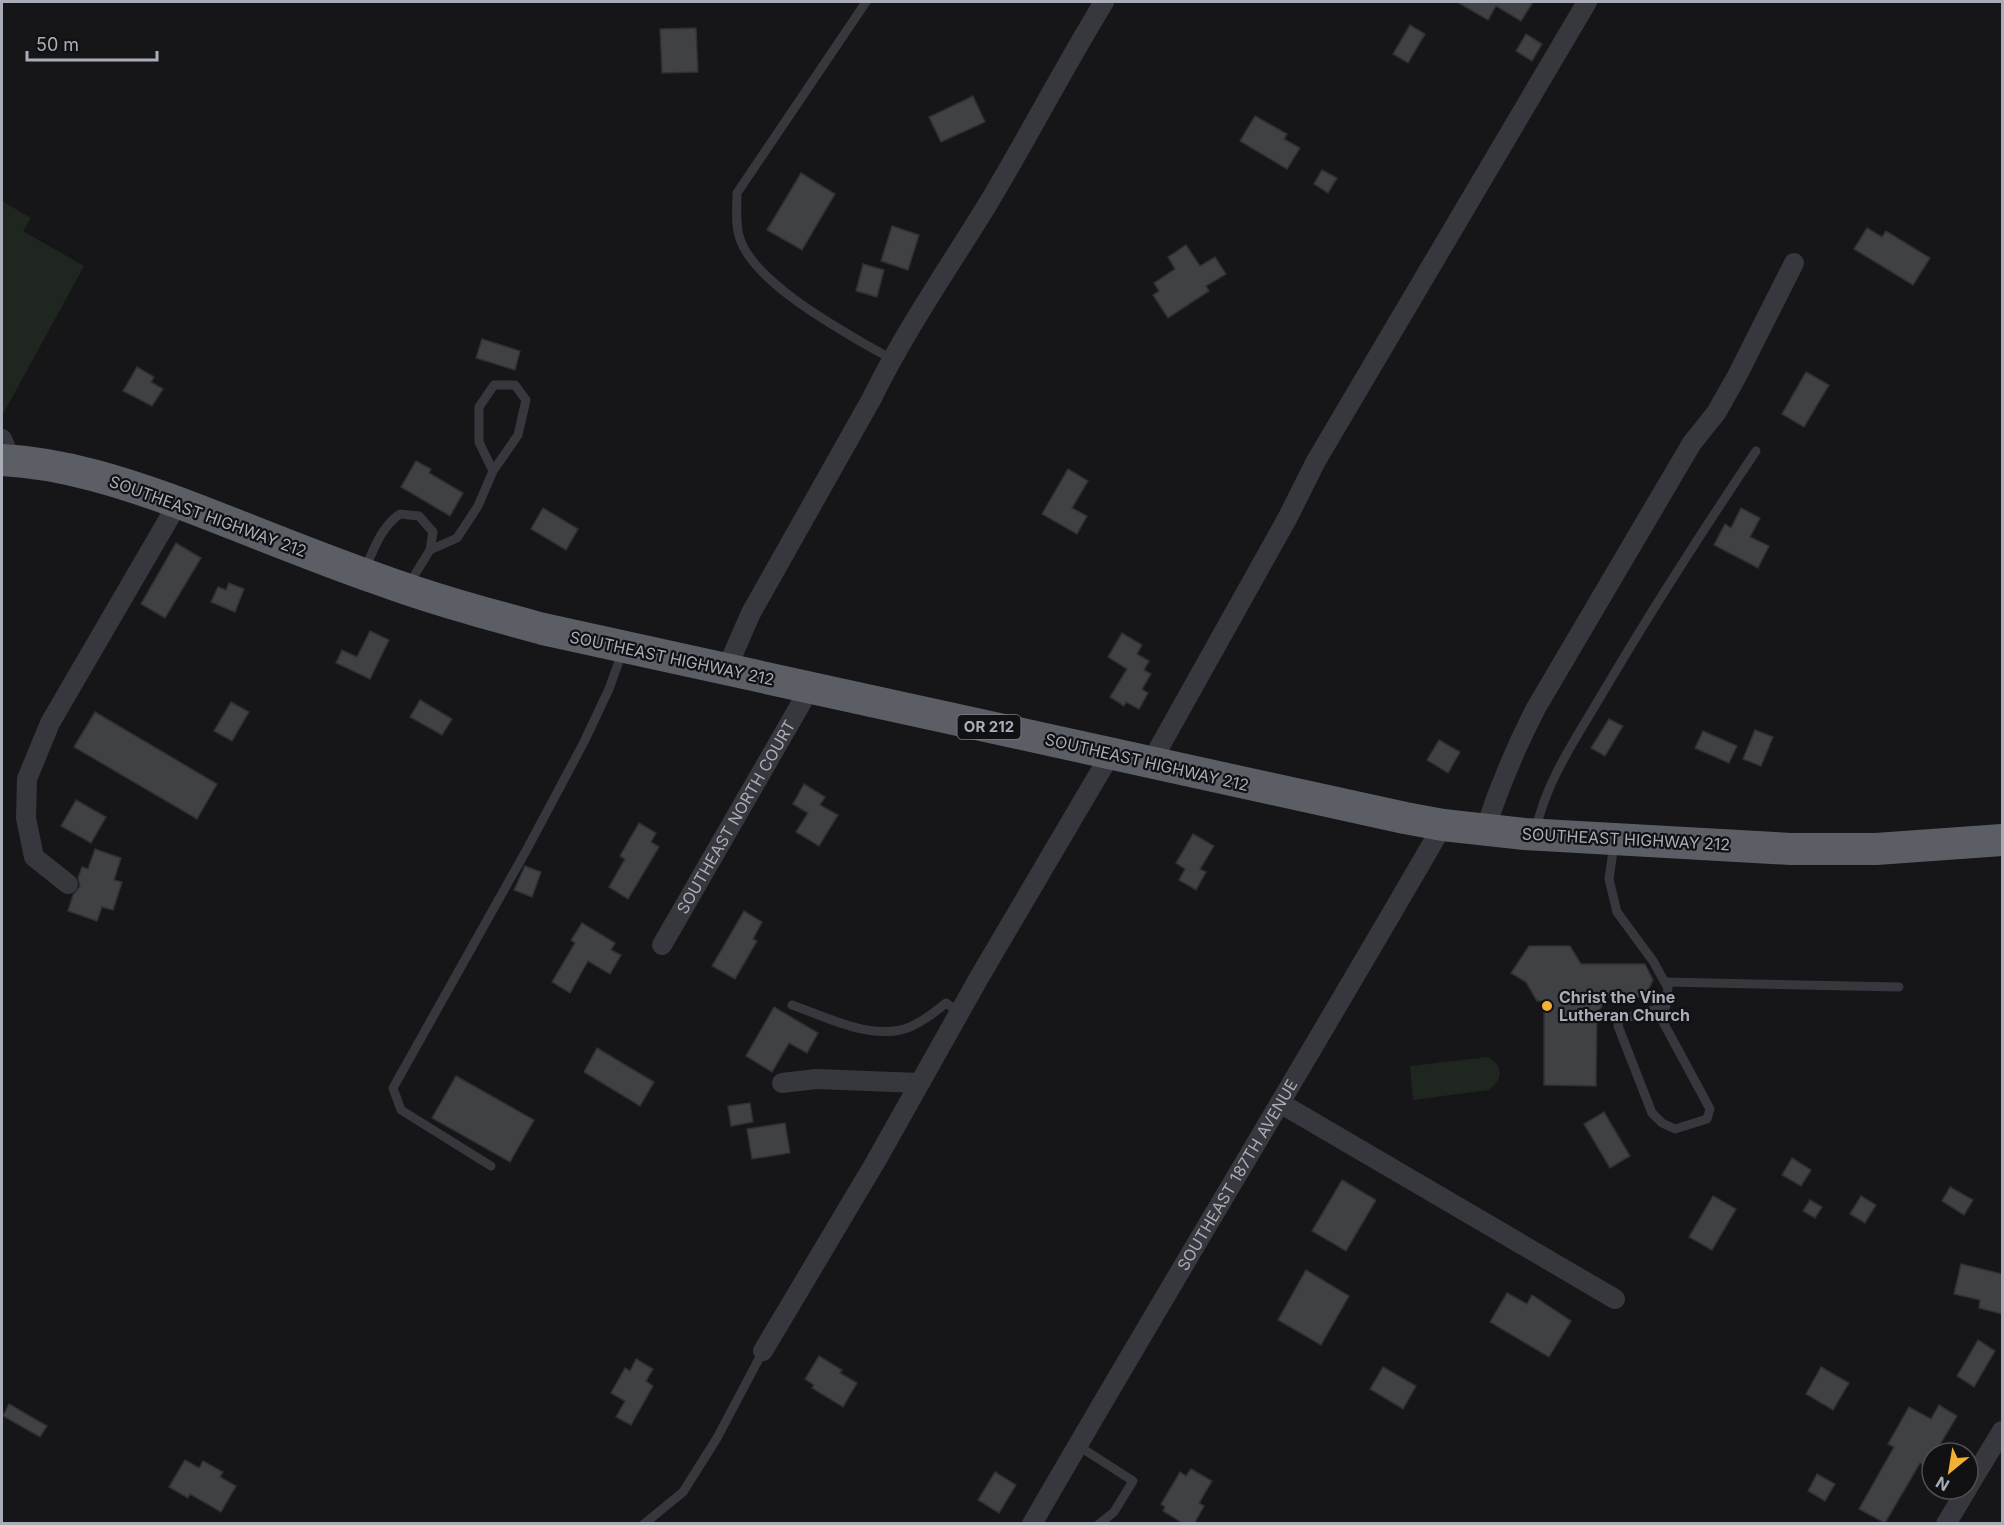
<svg xmlns="http://www.w3.org/2000/svg" width="2004" height="1525" viewBox="0 0 2004 1525" font-family="Inter,sans-serif">
<style>
.green{fill:#1e261f}
.building{fill:#404145;stroke:#303034;stroke-width:1.5}
.lines{fill:none;stroke-linecap:round;stroke-linejoin:round}
.service{stroke:#37383d;stroke-width:9}
.minor{stroke:#37383d;stroke-width:20}
.trunk{stroke:#5b5e65;stroke-width:32}
.poi-dot{fill:#f2b134;stroke:#111113;stroke-width:2}
.labels{text-anchor:middle;stroke-width:4.5;stroke-linejoin:round;paint-order:stroke}
.shield{fill:#111113;stroke:#7b7e86;stroke-width:1.5}
.shield-label{font-size:15px;font-weight:bold;fill:#a8adb8}
.street-label{font-size:16px;fill:#a8adb8;stroke:#111113}
.poi-label{font-size:16px;font-weight:bold;fill:#a8adb8;stroke:#111113;text-anchor:start}
</style>
<rect width="100%" height="100%" fill="#161618"/>
<!-- green -->
<g class="green">
<path d="M2 201 31 218 23 231 84 266 2 416Z"/>
<path d="M1488 1057C1504 1066 1503 1081 1488 1090L1413 1100 1410 1066Z"/>
</g>
<!-- building -->
<g class="building">
<path d="M1457 2H1533L1521 21 1496 6 1488 20Z"/>
<path d="M1410 25 1425 34 1408 63 1393 54Z"/>
<path d="M696 28 698 72 662 73 660 29Z"/>
<path d="M1526 34 1542 44 1532 61 1516 51Z"/>
<path d="M973 96 985 122 941 142 929 117Z"/>
<path d="M1255 116 1287 134 1284 139 1300 148 1287 169 1240 141Z"/>
<path d="M1322 170 1337 178 1328 193 1314 184Z"/>
<path d="M801 173 835 194 802 250 767 230Z"/>
<path d="M892 226 919 235 908 270 881 261Z"/>
<path d="M1867 228 1882 237 1886 231 1930 258 1913 285 1854 249Z"/>
<path d="M1186 245 1200 266 1215 257 1226 274 1206 286 1209 291 1168 318 1153 295 1159 291 1154 283 1175 269 1168 257Z"/>
<path d="M863 264 884 270 877 297 856 291Z"/>
<path d="M482 339 520 351 515 370 476 358Z"/>
<path d="M137 367 154 377 151 382 163 389 152 406 123 391Z"/>
<path d="M1806 372 1829 385 1804 427 1782 414Z"/>
<path d="M416 461 431 469 429 473 463 493 450 516 401 487Z"/>
<path d="M1068 469 1088 481 1072 508 1087 516 1077 534 1042 514Z"/>
<path d="M543 508 578 529 566 550 531 529Z"/>
<path d="M1741 508 1760 518 1750 537 1769 546 1758 568 1714 545 1725 524 1731 528Z"/>
<path d="M176 543 201 558 165 618 141 604Z"/>
<path d="M229 583 244 589 235 612 211 602 218 587 226 590Z"/>
<path d="M370 631 389 640 370 679 336 663 342 650 357 657Z"/>
<path d="M1122 633 1142 645 1137 654 1149 661 1144 670 1151 674 1142 689 1148 693 1139 709 1126 702 1124 706 1110 697 1127 669 1108 657Z"/>
<path d="M420 700 452 719 442 735 410 717Z"/>
<path d="M231 702 249 712 232 741 214 731Z"/>
<path d="M95 712 217 784 197 819 74 747Z"/>
<path d="M1609 719 1623 726 1605 756 1591 748Z"/>
<path d="M1755 730 1773 737 1761 766 1743 759Z"/>
<path d="M1703 731 1737 746 1729 763 1695 748Z"/>
<path d="M1439 740 1460 752 1448 773 1427 760Z"/>
<path d="M804 784 825 797 820 805 838 815 819 846 796 832 808 813 793 804Z"/>
<path d="M76 800 106 817 91 843 61 826Z"/>
<path d="M639 823 656 833 651 842 659 847 628 899 609 887 625 859 620 856Z"/>
<path d="M1193 834 1214 846 1200 869 1206 872 1196 890 1179 880 1185 869 1176 863Z"/>
<path d="M95 849 121 858 114 880 122 882 113 910 102 907 97 921 68 911 73 895 80 886 78 878 82 867 88 869Z"/>
<path d="M525 866 541 872 532 897 514 890Z"/>
<path d="M744 911 762 922 753 939 757 941 735 979 712 966Z"/>
<path d="M582 923 615 943 611 950 621 955 610 974 588 961 570 993 552 982 575 943 571 940Z"/>
<path d="M1529 946H1570L1581 964H1645L1653 980 1645 997H1602V1007L1597 1012 1596 1086 1544 1085V1001H1537L1526 982 1511 973Z"/>
<path d="M774 1007 818 1033 807 1053 789 1043 772 1072 746 1056Z"/>
<path d="M597 1048 654 1082 640 1106 584 1072Z"/>
<path d="M456 1076 534 1120 510 1162 432 1118Z"/>
<path d="M750 1103 753 1122 731 1126 728 1106Z"/>
<path d="M1604 1112 1630 1156 1610 1168 1584 1124Z"/>
<path d="M785 1123 790 1153 752 1159 747 1129Z"/>
<path d="M1792 1158 1811 1170 1801 1186 1782 1175Z"/>
<path d="M1342 1180 1376 1200 1346 1251 1312 1231Z"/>
<path d="M1950 1187 1973 1200 1964 1215 1942 1201Z"/>
<path d="M1713 1196 1736 1209 1712 1250 1689 1237Z"/>
<path d="M1861 1196 1876 1205 1865 1223 1850 1214Z"/>
<path d="M1810 1200 1822 1207 1815 1218 1803 1211Z"/>
<path d="M1961 1264 2002 1274V1314L1979 1308 1980 1300 1954 1294Z"/>
<path d="M1306 1270 1349 1296 1321 1345 1278 1320Z"/>
<path d="M1507 1293 1527 1304 1532 1295 1571 1321 1549 1357 1490 1322Z"/>
<path d="M1978 1340 1995 1351 1974 1387 1957 1376Z"/>
<path d="M819 1356 842 1370 840 1373 857 1383 843 1407 812 1388 814 1385 805 1379Z"/>
<path d="M636 1359 653 1369 646 1381 653 1386 631 1425 616 1417 625 1401 611 1393 625 1368 630 1371Z"/>
<path d="M1383 1367 1416 1386 1403 1409 1370 1389Z"/>
<path d="M1821 1367 1849 1383 1833 1410 1806 1394Z"/>
<path d="M9 1404 47 1426 40 1437 3 1416Z"/>
<path d="M1939 1405 1957 1416 1935 1453H1932V1458L1927 1467 1920 1463 1885 1523 1859 1509 1894 1447 1888 1444 1909 1407 1931 1419Z"/>
<path d="M185 1460 199 1468 203 1461 223 1472 220 1477 236 1486 221 1512 190 1494 188 1498 169 1487Z"/>
<path d="M1191 1469 1212 1481 1199 1503 1204 1506 1194 1524H1184L1163 1511 1165 1507 1161 1504 1180 1472 1186 1476Z"/>
<path d="M995 1472 1016 1485 999 1513 978 1500Z"/>
<path d="M1817 1474 1835 1484 1825 1501 1808 1491Z"/>
</g>
<g class="lines">
<!-- service -->
<g class="service">
<path d="M866 2 737 193C737 208 735 225 740 239 756 286 850 335 891 359"/>
<path d="M365 569C374 549 381 527 400 514L419 516 433 532 430 550"/>
<path d="M409 584 430 550 457 538 478 506 493 471 518 435 526 400 515 385H494L479 407V442L493 471"/>
<path d="M1536 829C1547 779 1577 737 1602 694 1651 611 1703 530 1756 451"/>
<path d="M1614 844 1609 879 1617 912 1653 961 1668 988 1663 1022 1710 1109 1707 1119 1675 1129 1662 1123 1652 1113 1618 1026 1619 1020 1666 1006"/>
<path d="M1665 982 1899 987"/>
<path d="M792 1005C827 1017 873 1042 910 1027 924 1021 935 1012 946 1003L959 1012"/>
<path d="M491 1166 401 1110 393 1088 527 849 584 742 609 689 623 650"/>
<path d="M1077 1445 1133 1481 1114 1512 1099 1524"/>
<path d="M644 1524 683 1492 717 1438 763 1351"/>
</g>
<!-- minor -->
<g class="minor">
<path d="M2 439 11 460"/>
<path d="M726 670 751 613 872 398C905 331 947 270 986 207 1027 139 1063 69 1104 2"/>
<path d="M1150 764 1288 517 1316 461 1587 2"/>
<path d="M1485 830C1499 787 1516 747 1536 708L1692 443 1716 413 1737 376 1794 263"/>
<path d="M68 884 34 857 26 818 27 779 50 723 178 503"/>
<path id="s1" d="M662 945 810 688"/>
<path d="M782 1083 816 1079 920 1083"/>
<path d="M1280 1103 1615 1299"/>
<path d="M763 1351 876 1161 980 976 1110 755"/>
<path d="M1968 1487 2002 1431"/>
<path id="s2" d="M1032 1524C1167 1290 1308 1059 1443 825"/>
<path d="M1946 1524 1967 1489"/>
</g>
<!-- trunk -->
<path class="trunk" d="M2 460C63 463 125 483 182 504 248 529 312 556 378 579 432 599 488 614 543 629L1405 818 1443 825 1525 834 1791 849H1876L2002 840"/>
</g>
<!-- markers -->
<circle class="poi-dot" cx="1547" cy="1006" r="6"/>
<g class="labels">
<!-- shield labels -->
<rect class="shield" x="957.5" y="715" width="63" height="24" rx="4.5"/>
<g class="shield-label">
<text x="989" y="732">OR 212</text>
</g>
<!-- street labels -->
<g class="street-label">
<text transform="translate(208 516) rotate(20)" y="6">SOUTHEAST HIGHWAY 212</text>
<text transform="translate(672 658) rotate(12)" y="6">SOUTHEAST HIGHWAY 212</text>
<text transform="translate(1147 762) rotate(13)" y="6">SOUTHEAST HIGHWAY 212</text>
<text dy="6" stroke="none"><textPath href="#s1" startOffset="148">SOUTHEAST NORTH COURT</textPath></text>
<text transform="translate(1626 839) rotate(3)" y="6">SOUTHEAST HIGHWAY 212</text>
<text dy="6" stroke="none"><textPath href="#s2" startOffset="405">SOUTHEAST 187TH AVENUE</textPath></text>
</g>
<!-- poi labels -->
<g class="poi-label">
<text x="1559" y="1003">Christ the Vine<tspan x="1559" dy="18">Lutheran Church</tspan></text>
</g>
</g>
<!-- border -->
<rect width="2004" height="1525" fill="none" stroke="#a8adb8" stroke-width="6"/>
<!-- north arrow -->
<g transform="translate(1950 1471) rotate(210)"><circle r="28" fill="#111113" stroke="#4d4f55" stroke-width="1.5"/>
<path d="M0-4.5L10 22L0 15L-10 22Z" fill="#f2b134"/>
<text y="-9" font-size="16" font-weight="bold" text-anchor="middle" fill="#a8adb8">N</text>
</g>
<!-- scale -->
<path d="M27 51v9h130v-9" fill="none" stroke="#a8adb8" stroke-width="3"/>
<text x="36" y="51" font-size="18" fill="#a8adb8" stroke="#111113" stroke-width="4.5" paint-order="stroke">50 m</text>
</svg>
